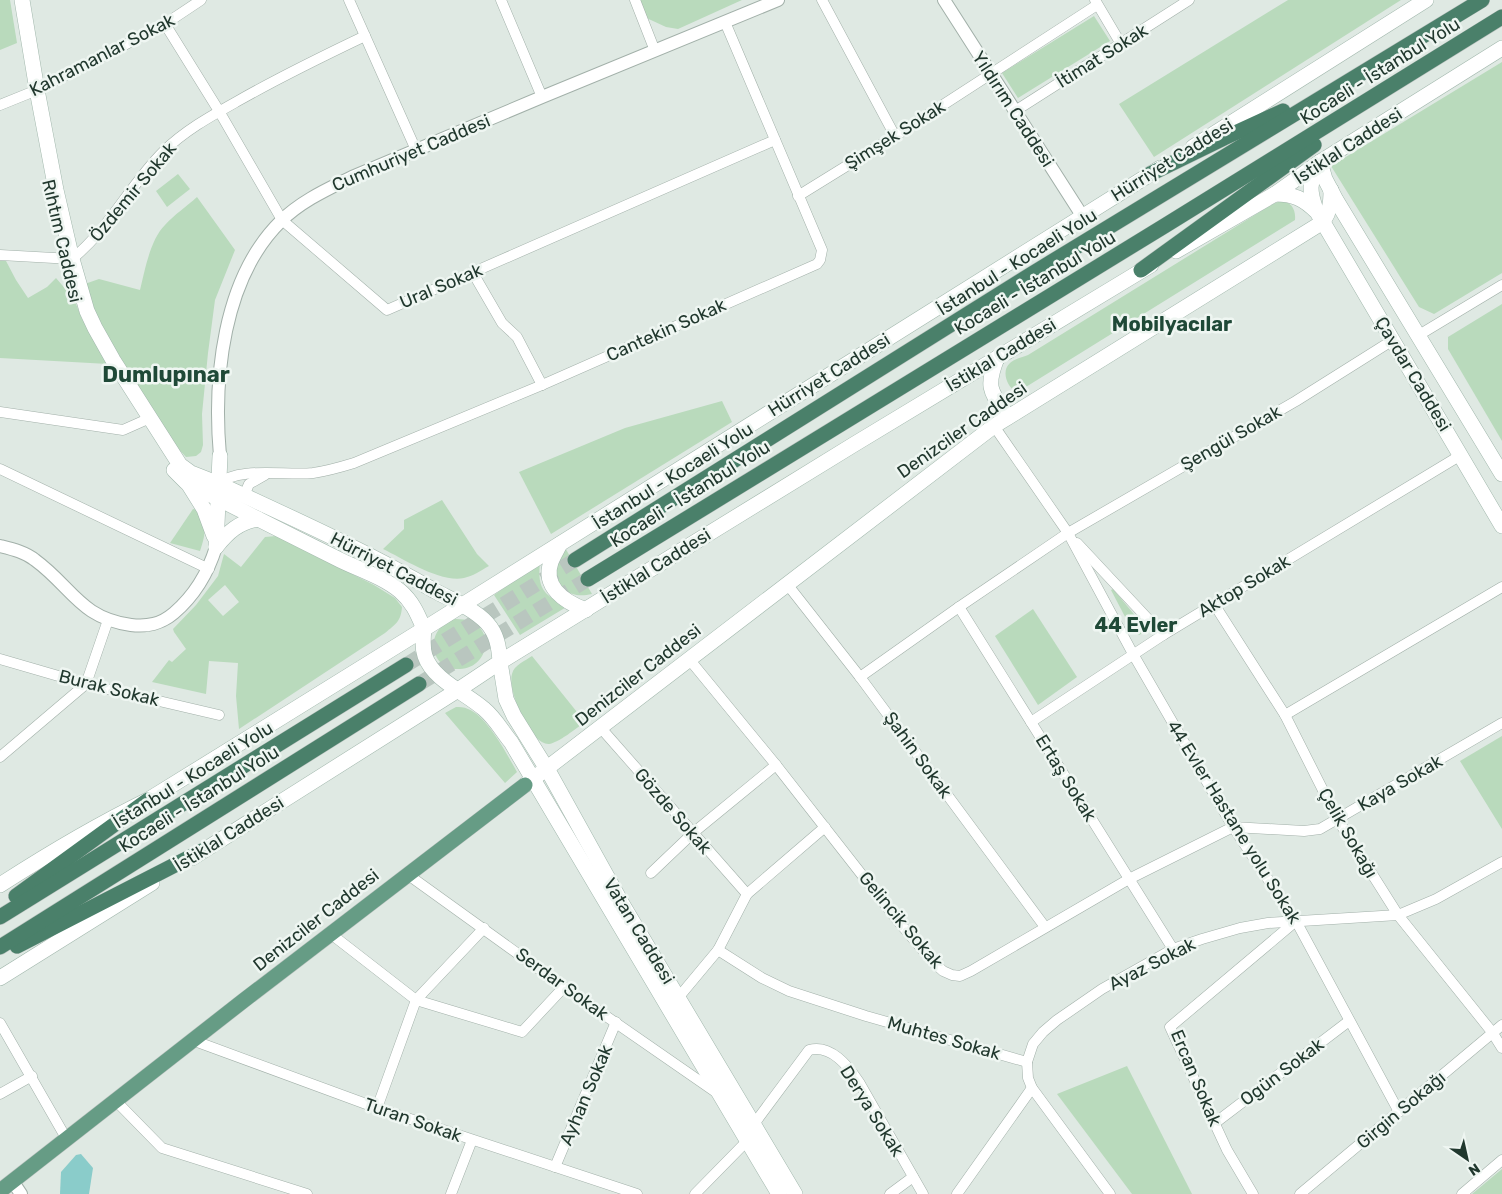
<svg xmlns="http://www.w3.org/2000/svg" width="1502" height="1194" viewBox="0 0 1502 1194" font-family="Rubik,sans-serif">
<style>
.green{fill:#b9dabc;fill-rule:evenodd}
.water{fill:#8accca}
.lines{fill:none;stroke-linecap:round;stroke-linejoin:round}
.trunk-tunnel{stroke:#b9c6bf;stroke-width:15;stroke-dasharray:15 8;stroke-linecap:butt}
.minor-casing{stroke:#a2b0a9;stroke-width:11}
.tertiary-casing{stroke:#a2b0a9;stroke-width:14}
.secondary-casing{stroke:#a1b7ac;stroke-width:16}
.primary-casing{stroke:#bcc3c0;stroke-width:16}
.trunk-casing{stroke:#bcc3c0;stroke-width:16}
.minor{stroke:#fff;stroke-width:10}
.tertiary{stroke:#fff;stroke-width:12}
.secondary{stroke:#fff;stroke-width:15}
.primary{stroke:#669c85;stroke-width:15}
.trunk{stroke:#4a806a;stroke-width:15}
.labels{text-anchor:middle;stroke-width:5;stroke-linejoin:round;paint-order:stroke}
.street-label{font-size:18px;fill:#21382e;stroke:#eff6f2}
.quarter-label{font-size:20px;font-weight:bold;fill:#1f4937;stroke:#eff6f2}
.district-label{font-size:22px;font-weight:bold;fill:#1f4937;stroke:#eff6f2}
</style>
<rect width="100%" height="100%" fill="#dfe9e3"/>
<!-- green -->
<g class="green">
<path d="M0 0H10L17 43 0 50Z"/>
<path d="M635 0H742L678 29 666 27 640 15Z"/>
<path d="M1288 0H1401L1154 157 1119 104Z"/>
<path d="M1094 16 1110 41 1018 98 1002 73Z"/>
<path d="M1502 62V273L1434 314 1419 307 1331 166Z"/>
<path d="M178 174 190 189 167 207 156 191Z"/>
<path d="M197 197 235 250 215 300 208 353 202 414 203 445 201 452 196 456 186 457 150 418 79 286 99 279 140 290C145 270 150 240 165 225 174 215 187 206 197 197Z"/>
<path d="M1280 201C1291 201 1296 209 1295 220L1021 390 1015 391C1007 386 1001 371 1010 363 1014 359 1023 357 1028 355L1271 205Z"/>
<path d="M0 261H6L16 280 28 298 47 287 56 278 74 299 82 319 108 364 0 358Z"/>
<path d="M1502 304V441L1448 349V337Z"/>
<path d="M722 401 732 422 551 534 519 472 625 428Z"/>
<path d="M442 500 477 554 489 566C480 571 473 576 464 578 440 583 404 559 383 549L404 529V520Z"/>
<path d="M193 509 199 510C206 528 206 533 200 551L170 543Z"/>
<path d="M276 536 374 585 395 598 402 607C401 621 396 624 385 633L239 729 236 696 238 663 209 661 206 694 152 682 169 660 172 662 186 649 174 632 173 629 196 605 218 576 224 554 241 567 265 537ZM225 585 239 602 223 616 208 600Z"/>
<path d="M564 546 592 594C579 597 572 595 560 588L553 566Z"/>
<path d="M540 563C537 590 545 596 568 606L520 635 494 595Z"/>
<path d="M1113 589 1143 625 1145 630 1143 633 1139 635 1133 632 1111 590Z"/>
<path d="M1033 609 1077 677 1038 705 995 636Z"/>
<path d="M455 619C498 618 492 668 460 669 429 671 423 628 455 619Z"/>
<path d="M532 656 585 722C577 728 558 743 549 744 530 745 507 690 512 674 514 665 525 661 532 656Z"/>
<path d="M456 707C459 707 464 707 468 709 487 716 507 754 517 772L505 783 445 713Z"/>
<path d="M1502 736V829L1460 761Z"/>
<path d="M1127 1066 1192 1194H1132L1057 1094Z"/>
<path d="M1502 1169V1194H1472Z"/>
</g>
<!-- water -->
<path class="water" d="M81 1154 93 1168 89 1194H60L61 1172 76 1155Z"/>
<g class="lines">
<!-- trunk-tunnel -->
<g class="trunk-tunnel">
<path d="M406 665 575 560"/>
<path d="M419 684 588 579"/>
</g>
<!-- minor casing -->
<g class="minor-casing">
<g id="minor">
<path d="M349 0 416 150"/>
<path d="M501 0 542 97"/>
<path d="M635 0 655 51"/>
<path d="M822 0 895 136"/>
<path d="M1095 0 1121 44"/>
<path d="M165 24 219 111 282 220 387 310 775 140"/>
<path d="M0 105 37 90 165 24 201 0"/>
<path d="M1015 111 1189 0"/>
<path d="M798 196 895 136 1097 5"/>
<path d="M0 255 72 259C109 229 130 185 163 152 184 131 211 116 236 102 278 78 321 57 365 36"/>
<path d="M473 273 502 323 517 337 542 385"/>
<path d="M1419 335 1502 285"/>
<path d="M0 412 123 430 150 418"/>
<path d="M994 426 1068 533 1133 654 1233 827 1296 921 1399 1112"/>
<path d="M0 469 209 569"/>
<path d="M219 484C237 466 287 476 313 473 327 471 341 467 354 463L542 385 817 264 820 260 822 250 725 22"/>
<path d="M249 498 246 491 249 484 265 475"/>
<path d="M1077 543 1163 635"/>
<path d="M787 584 860 677 1045 927"/>
<path d="M1214 604 1285 715 1338 820 1398 915 1492 1032 1502 1048"/>
<path d="M959 607 1173 949"/>
<path d="M0 659 86 684 219 715"/>
<path d="M689 659 776 765 898 921 933 962 943 971 952 975 960 976 971 971 1129 879 1233 827"/>
<path d="M860 677 959 607 1068 533 1296 401 1393 340"/>
<path d="M1285 715 1502 587"/>
<path d="M1031 722 1163 635 1461 455"/>
<path d="M600 727 747 894"/>
<path d="M0 757 86 684 108 620"/>
<path d="M1233 827 1304 831 1320 829 1502 723"/>
<path d="M651 873 693 833 776 765"/>
<path d="M407 874 564 987 717 1093"/>
<path d="M331 934 416 1000 522 1032 564 987"/>
<path d="M718 950 762 978 789 991 866 1016 1027 1062"/>
<path d="M678 998 718 950 747 894 825 827"/>
<path d="M0 1023 66 1138"/>
<path d="M192 1040 377 1108 637 1194"/>
<path d="M0 1094 32 1076"/>
<path d="M115 1100 162 1148 307 1194"/>
<path d="M377 1108 416 1000 484 928"/>
<path d="M1215 1123 1349 1021"/>
<path d="M754 1124 809 1050C831 1044 848 1066 859 1082L923 1194"/>
<path d="M555 1167 616 1022"/>
<path d="M451 1194 472 1140"/>
<path d="M695 1194 747 1141"/>
<path d="M890 1194 913 1177"/>
<path d="M957 1194 1032 1088"/>
<path d="M1110 1194 1032 1088 1028 1078 1027 1062 1033 1044 1043 1032 1057 1020 1102 989 1173 949 1202 939 1240 928 1268 923 1398 915 1436 899 1502 862"/>
<path d="M1253 1194 1227 1150 1170 1027 1296 921"/>
<path d="M1300 1194 1502 1025"/>
<path d="M1462 1194 1502 1160"/>
</g>
</g>
<!-- tertiary casing -->
<g class="tertiary-casing">
<g id="tertiary">
<path d="M944 0 1083 217"/>
<path d="M220 456C213 378 223 278 281 221 301 201 328 189 352 177L542 97 778 0"/>
<path d="M0 546C12 549 25 552 35 560 72 587 80 618 131 625 148 627 161 624 174 613 195 595 208 573 216 547"/>
<path d="M13 1182 21 1194"/>
</g>
</g>
<!-- secondary casing -->
<g class="secondary-casing">
<g id="secondary">
<path d="M22 0 37 90 56 190 72 259 87 311 95 328 113 360 180 465 191 473 219 484C292 518 366 551 435 591 452 600 474 609 487 623 497 634 499 647 500 662L458 690 192 858"/>
<path d="M1193 147 1426 0"/>
<path d="M1320 162 1325 179 1336 200 1502 474"/>
<path d="M1275 194C1294 194 1304 199 1317 212L1502 526"/>
<path d="M1316 210C1308 187 1310 185 1319 163"/>
<path d="M1176 251 1275 194 1320 162 1502 48"/>
<path d="M997 358C985 388 991 392 1008 417"/>
<path d="M174 470 186 482C236 508 286 533 336 558 357 569 382 576 400 591 413 602 418 615 424 629"/>
<path d="M189 485 204 509 214 536"/>
<path d="M560 544C557 550 553 556 551 562 542 587 565 602 586 610"/>
<path d="M216 547 220 456"/>
<path d="M216 547C228 532 239 522 258 519"/>
<path d="M424 629C423 638 422 647 425 656 433 680 466 693 484 709 495 718 502 731 511 742L779 1194"/>
<path d="M525 785 994 426 1323 222C1330 211 1331 203 1331 190"/>
<path d="M0 885C48 854 97 825 148 800L424 629 1160 168"/>
<path d="M0 978 152 883"/>
<path d="M795 1194 621 902 550 774 514 716 506 699 500 662 853 445 1151 265"/>
</g>
</g>
<!-- primary casing -->
<g class="primary-casing">
<path id="primary" d="M0 1191 243 1001 525 785"/>
</g>
<!-- trunk casing -->
<g class="trunk-casing">
<g id="trunk">
<path d="M1150 174 1224 138 1283 111"/>
<path d="M1141 270 1314 145"/>
<path d="M575 560 1030 275 1482 0"/>
<path d="M588 579 1166 225 1502 17"/>
<path d="M16 896 148 800"/>
<path d="M0 917 406 665"/>
<path d="M17 946 202 851"/>
<path d="M0 947 419 684"/>
</g>
</g>
<!-- minor -->
<use href="#minor" class="minor"/>
<!-- tertiary -->
<use href="#tertiary" class="tertiary"/>
<!-- secondary -->
<use href="#secondary" class="secondary"/>
<!-- primary -->
<use href="#primary" class="primary"/>
<!-- trunk -->
<use href="#trunk" class="trunk"/>
</g>
<g class="labels">
<!-- street labels -->
<g class="street-label">
<text transform="translate(102 55) rotate(-27)" y="6">Kahramanlar Sokak</text>
<text transform="translate(1102 56) rotate(-32)" y="6">İtimat Sokak</text>
<text transform="translate(1380 71) rotate(-32)" y="6">Kocaeli - İstanbul Yolu</text>
<text transform="translate(1013 109) rotate(57)" y="6">Yıldırım Caddesi</text>
<text transform="translate(895 135) rotate(-32)" y="6">Şimşek Sokak</text>
<text transform="translate(1348 146) rotate(-33)" y="6">İstiklal Caddesi</text>
<text transform="translate(411 153) rotate(-23)" y="6">Cumhuriyet Caddesi</text>
<text transform="translate(1172 160) rotate(-32)" y="6">Hürriyet Caddesi</text>
<text transform="translate(133 192) rotate(-50)" y="6">Özdemir Sokak</text>
<text transform="translate(62 241) rotate(77)" y="6">Rıhtım Caddesi</text>
<text transform="translate(1017 262) rotate(-32)" y="6">İstanbul - Kocaeli Yolu</text>
<text transform="translate(1035 283) rotate(-31)" y="6">Kocaeli - İstanbul Yolu</text>
<text transform="translate(441 286) rotate(-23)" y="6">Ural Sokak</text>
<text transform="translate(666 330) rotate(-24)" y="6">Cantekin Sokak</text>
<text transform="translate(1001 355) rotate(-31)" y="6">İstiklal Caddesi</text>
<text transform="translate(1413 374) rotate(59)" y="6">Çavdar Caddesi</text>
<text transform="translate(829 375) rotate(-32)" y="6">Hürriyet Caddesi</text>
<text transform="translate(962 430) rotate(-35)" y="6">Denizciler Caddesi</text>
<text transform="translate(1231 438) rotate(-30)" y="6">Şengül Sokak</text>
<text transform="translate(673 476) rotate(-32)" y="6">İstanbul - Kocaeli Yolu</text>
<text transform="translate(690 494) rotate(-32)" y="6">Kocaeli - İstanbul Yolu</text>
<text transform="translate(656 566) rotate(-32)" y="6">İstiklal Caddesi</text>
<text transform="translate(394 569) rotate(27)" y="6">Hürriyet Caddesi</text>
<text transform="translate(1244 586) rotate(-31)" y="6">Aktop Sokak</text>
<text transform="translate(638 675) rotate(-38)" y="6">Denizciler Caddesi</text>
<text transform="translate(109 688) rotate(14)" y="6">Burak Sokak</text>
<text transform="translate(918 755) rotate(54)" y="6">Şahin Sokak</text>
<text transform="translate(193 775) rotate(-32)" y="6">İstanbul - Kocaeli Yolu</text>
<text transform="translate(1066 778) rotate(58)" y="6">Ertaş Sokak</text>
<text transform="translate(1400 783) rotate(-30)" y="6">Kaya Sokak</text>
<text transform="translate(199 799) rotate(-32)" y="6">Kocaeli - İstanbul Yolu</text>
<text transform="translate(673 811) rotate(49)" y="6">Gözde Sokak</text>
<text transform="translate(1234 822) rotate(58)" y="6">44 Evler Hastane yolu Sokak</text>
<text transform="translate(1348 833) rotate(60)" y="6">Çelik Sokağı</text>
<text transform="translate(229 834) rotate(-32)" y="6">İstiklal Caddesi</text>
<text transform="translate(316 920) rotate(-38)" y="6">Denizciler Caddesi</text>
<text transform="translate(901 920) rotate(50)" y="6">Gelincik Sokak</text>
<text transform="translate(639 931) rotate(59)" y="6">Vatan Caddesi</text>
<text transform="translate(1152 964) rotate(-27)" y="6">Ayaz Sokak</text>
<text transform="translate(562 984) rotate(36)" y="6">Serdar Sokak</text>
<text transform="translate(944 1038) rotate(16)" y="6">Muhtes Sokak</text>
<text transform="translate(1282 1072) rotate(-37)" y="6">Ogün Sokak</text>
<text transform="translate(1196 1078) rotate(67)" y="6">Ercan Sokak</text>
<text transform="translate(586 1095) rotate(-67)" y="6">Ayhan Sokak</text>
<text transform="translate(1401 1110) rotate(-40)" y="6">Girgin Sokağı</text>
<text transform="translate(872 1111) rotate(58)" y="6">Derya Sokak</text>
<text transform="translate(413 1120) rotate(19)" y="6">Turan Sokak</text>
</g>
<!-- quarter labels -->
<g class="quarter-label">
<text x="1172" y="331">Mobilyacılar</text>
<text x="1136" y="632">44 Evler</text>
</g>
<!-- district labels -->
<g class="district-label">
<text x="166" y="382">Dumlupınar</text>
</g>
</g>
<!-- north arrow -->
<g transform="translate(1467 1159) rotate(146)" stroke="#eff6f2" stroke-width="4" paint-order="stroke">
<path d="M0-4L9 19L0 12L-9 19Z" fill="#21382e"/>
<text y="-8" font-size="14" font-weight="bold" text-anchor="middle" fill="#21382e">N</text>
</g>
</svg>
